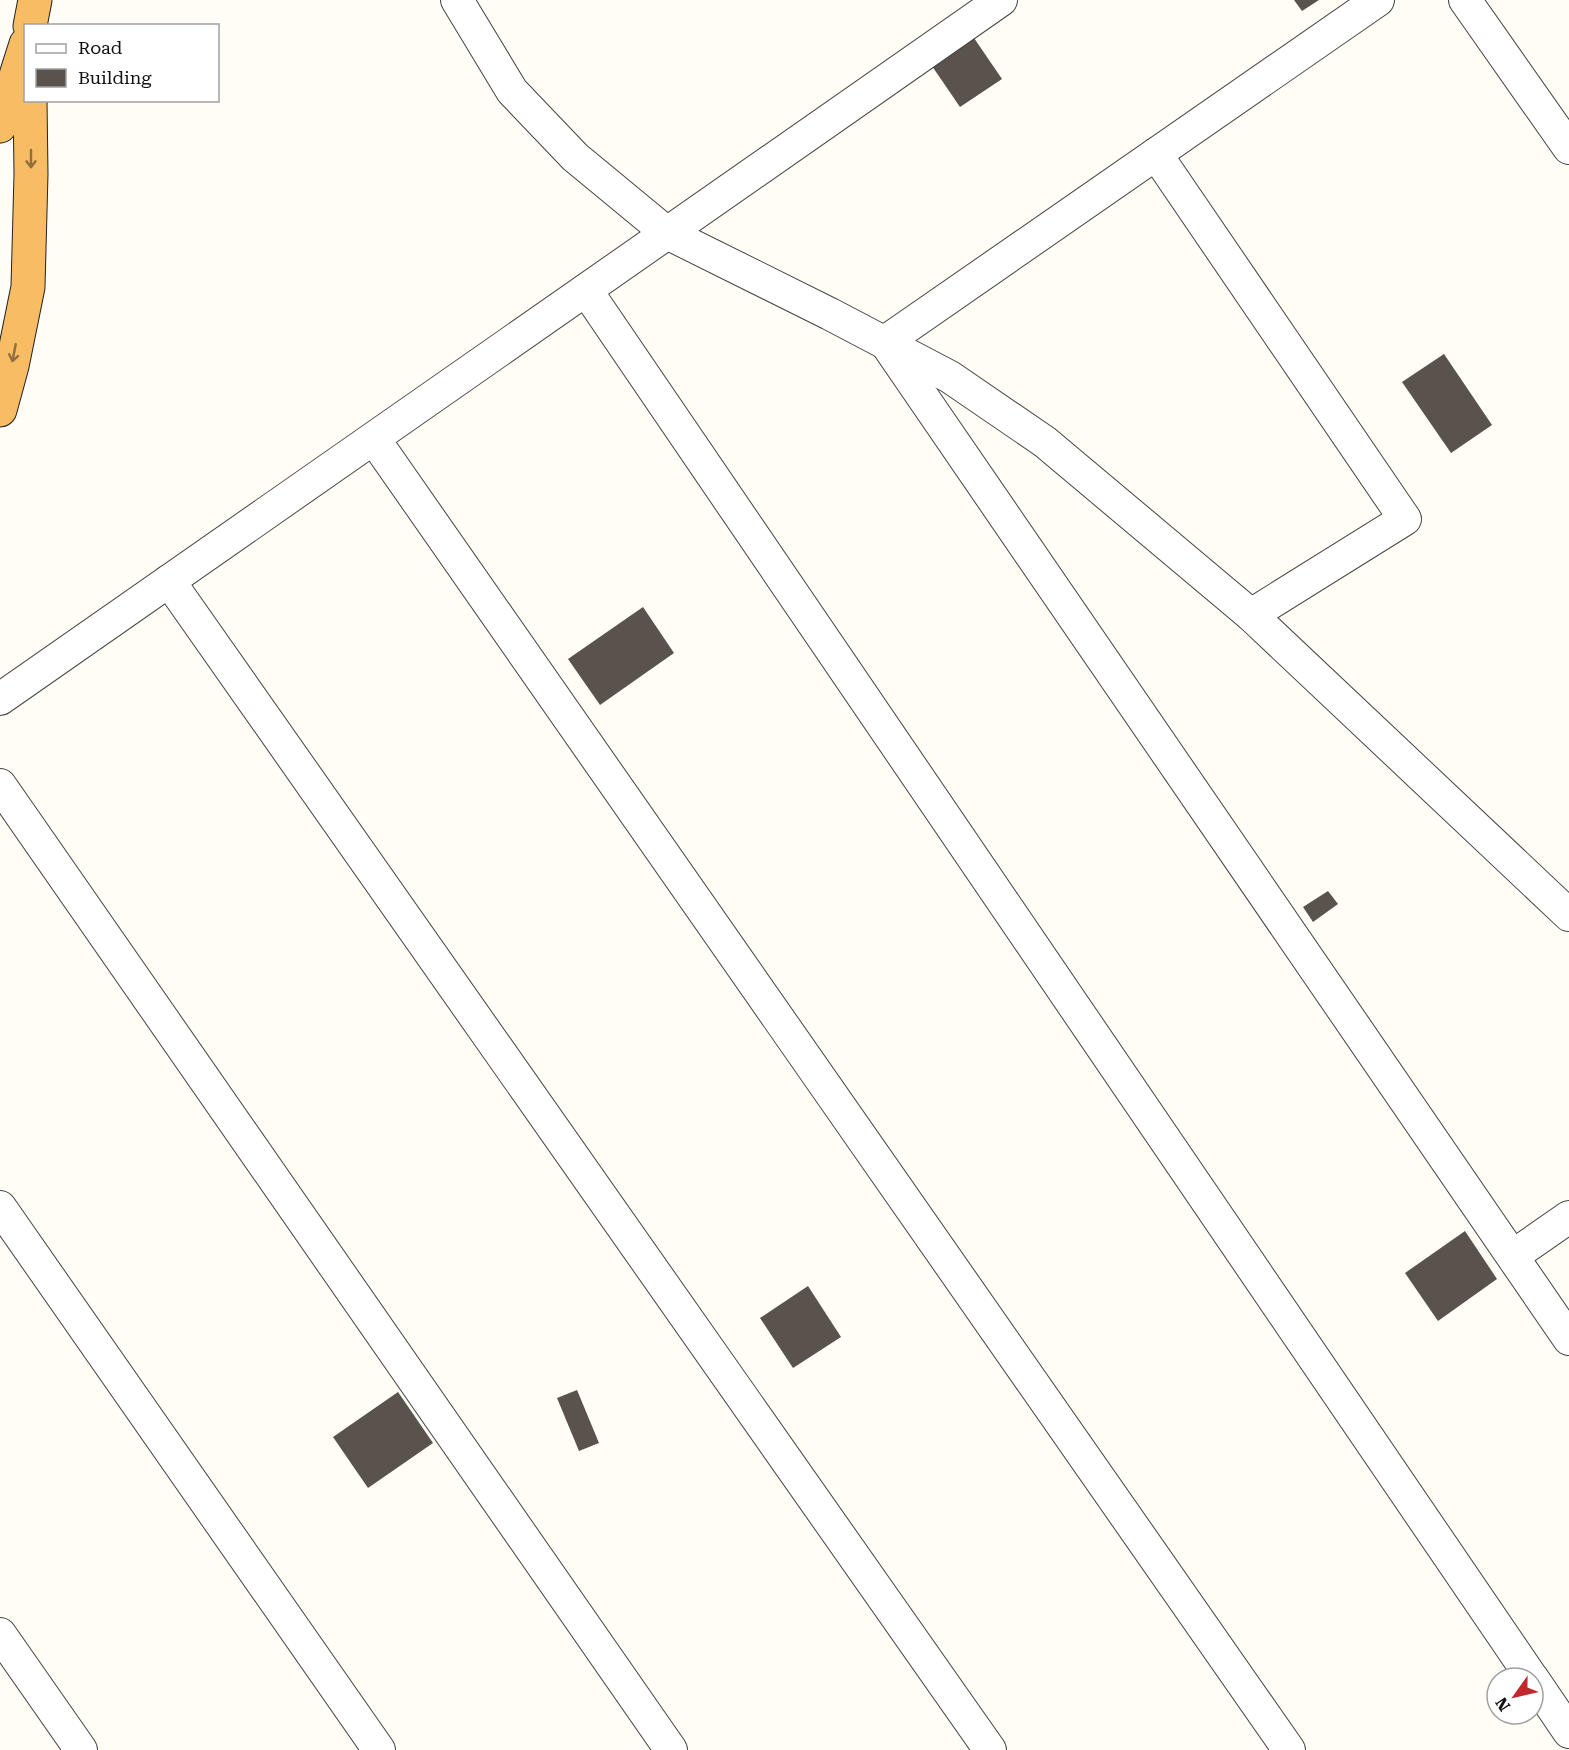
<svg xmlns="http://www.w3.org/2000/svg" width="1569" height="1750" viewBox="0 0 1569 1750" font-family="'Roboto Serif',serif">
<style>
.building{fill:#5a524d}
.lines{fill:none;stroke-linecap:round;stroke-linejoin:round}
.minor-casing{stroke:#444;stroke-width:34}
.trunk-casing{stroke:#222;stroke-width:35}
.minor{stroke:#fff;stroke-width:32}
.trunk{stroke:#f7bc64;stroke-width:33}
.oneway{stroke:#906f3f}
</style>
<rect width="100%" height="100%" fill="#fffdf5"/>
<!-- building -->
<g class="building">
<path d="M1294 0H1319L1302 11Z"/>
<path d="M961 19 1002 79 960 107 919 47Z"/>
<path d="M1444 354 1492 425 1451 453 1402 382Z"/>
<path d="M643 607 674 653 600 705 568 659Z"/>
<path d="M1328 891 1338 904 1313 922 1303 907Z"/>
<path d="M1465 1231 1497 1279 1438 1321 1405 1273Z"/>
<path d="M808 1286 841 1337 793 1368 760 1318Z"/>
<path d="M577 1390 599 1443 579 1451 557 1398Z"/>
<path d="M398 1392 433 1443 368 1488 333 1437Z"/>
</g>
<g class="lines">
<!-- minor casing -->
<g class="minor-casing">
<g id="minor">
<path d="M457 0 512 91 575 157 667 233 830 314 950 377 1045 442 1251 615 1569 915"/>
<path d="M1378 0 885 342 1569 1339"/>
<path d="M1465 0 1569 148"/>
<path d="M1156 154 1405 519 1251 615"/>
<path d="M586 290 1532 1678"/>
<path d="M374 439 1289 1750"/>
<path d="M169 581 990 1750"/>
<path d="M0 699 1001 0"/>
<path d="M0 785 671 1750"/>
<path d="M0 1207 379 1750"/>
<path d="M1513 1256 1569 1217"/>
<path d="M0 1634 81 1750"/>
<path d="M1533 1679 1569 1732"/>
</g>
</g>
<!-- trunk casing -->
<g class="trunk-casing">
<g id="trunk">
<path d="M30 26 35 0"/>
<path d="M0 126 26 44"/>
<path d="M0 410 12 366 28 287 31 174 30 100"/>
</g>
</g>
<!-- minor -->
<use href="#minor" class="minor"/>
<!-- trunk -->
<use href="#trunk" class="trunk"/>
</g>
<!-- one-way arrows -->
<defs><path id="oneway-shaft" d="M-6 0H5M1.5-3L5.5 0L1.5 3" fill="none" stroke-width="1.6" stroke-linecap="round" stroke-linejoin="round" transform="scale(1.5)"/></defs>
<g class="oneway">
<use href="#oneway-shaft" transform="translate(31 159) rotate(90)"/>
<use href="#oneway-shaft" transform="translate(14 353) rotate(101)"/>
</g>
<!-- legend -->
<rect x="24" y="24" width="195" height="78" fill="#ffffff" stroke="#a0a0a0" stroke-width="1.5"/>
<rect x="36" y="44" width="30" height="9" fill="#ffffff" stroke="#a0a0a0" stroke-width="1.5"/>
<text x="78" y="54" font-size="18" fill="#111111">Road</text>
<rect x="36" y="69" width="30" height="18" fill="#5a524d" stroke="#a0a0a0" stroke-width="1.5"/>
<text x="78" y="84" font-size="18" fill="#111111">Building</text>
<!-- north arrow -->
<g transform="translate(1515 1696) rotate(236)"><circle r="28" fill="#ffffff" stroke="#a0a0a0" stroke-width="1.5"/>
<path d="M0-4.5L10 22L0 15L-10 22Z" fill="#c4262e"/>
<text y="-9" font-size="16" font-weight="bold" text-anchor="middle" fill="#111111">N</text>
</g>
</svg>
